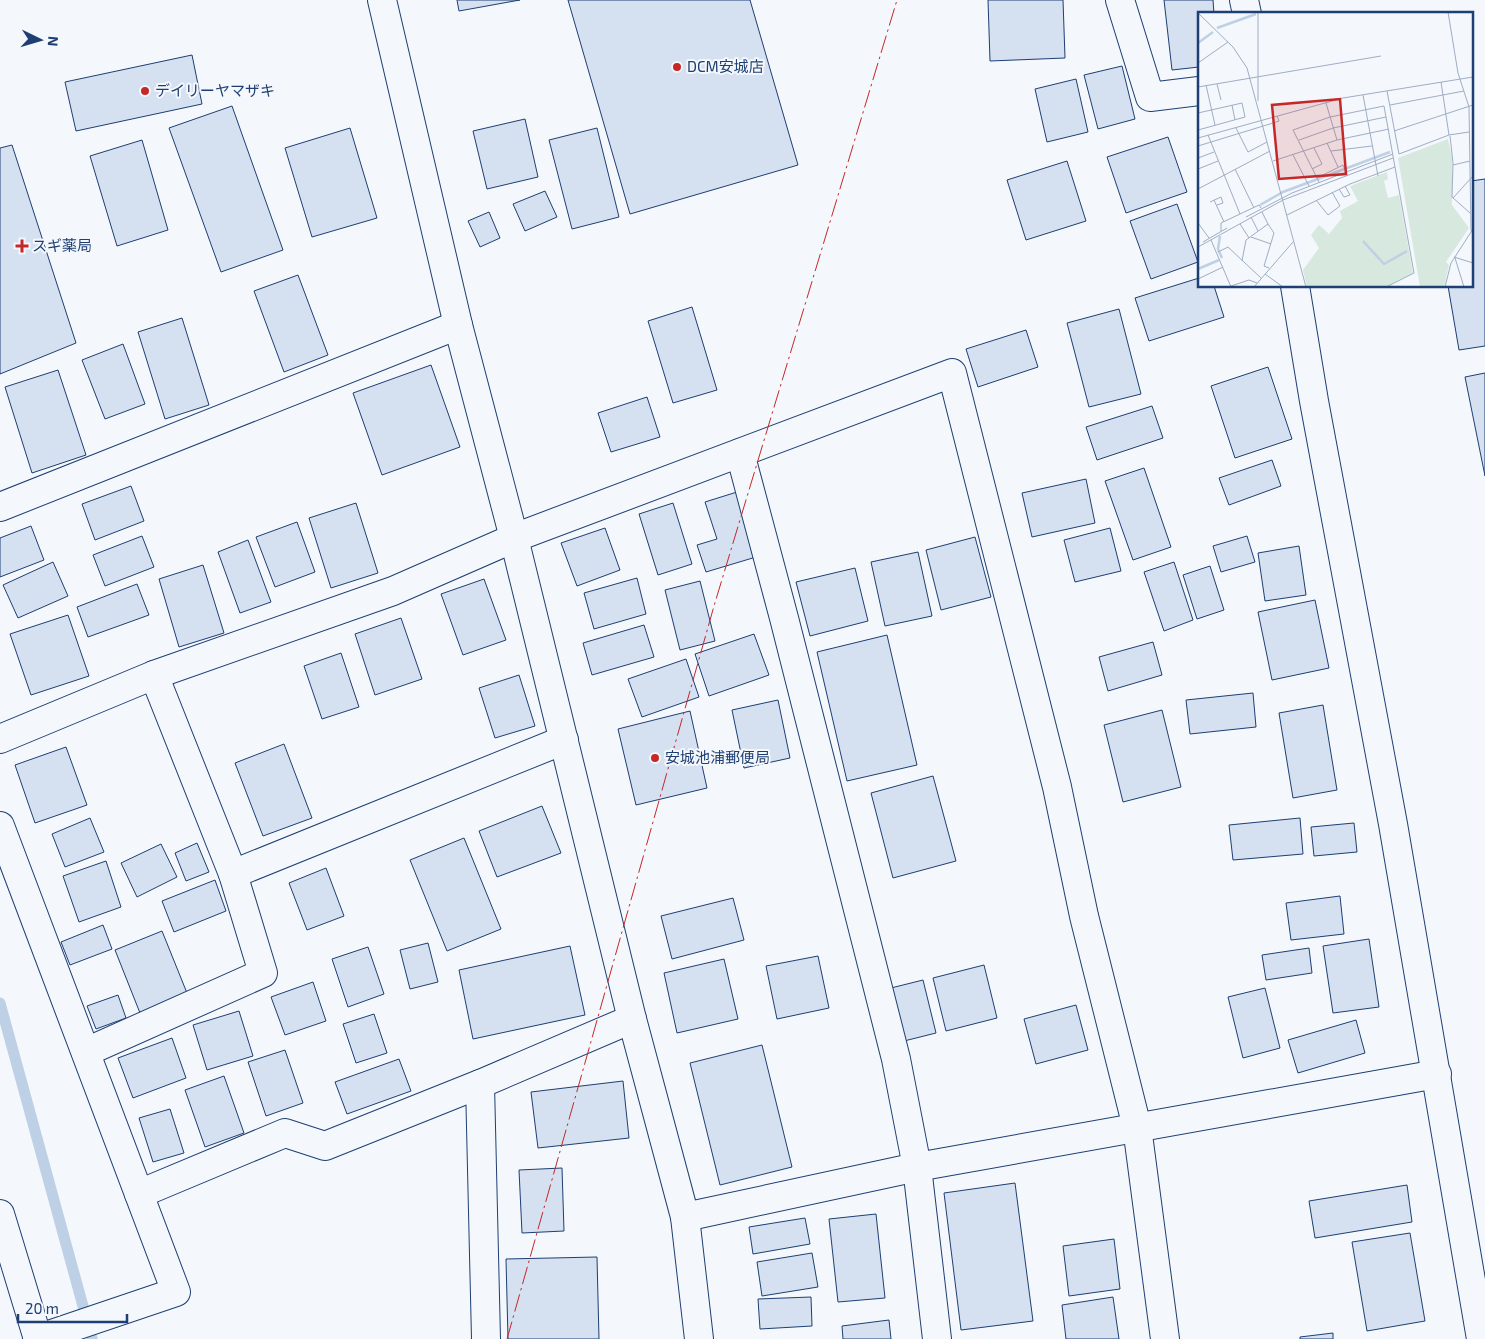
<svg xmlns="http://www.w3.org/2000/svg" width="1485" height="1339" viewBox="0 0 1485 1339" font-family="'Exo 2','Noto Sans JP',sans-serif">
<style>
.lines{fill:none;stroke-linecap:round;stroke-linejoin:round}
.stream{stroke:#bed0e5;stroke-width:11}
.building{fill:#d5e0f0;stroke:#1d3f73}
.minor-casing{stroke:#1d3f73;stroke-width:30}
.major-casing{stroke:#1d3f73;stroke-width:30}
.minor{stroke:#f4f7fb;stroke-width:28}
.major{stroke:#f4f7fb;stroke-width:28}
.power{stroke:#c62828;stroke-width:1;stroke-dasharray:18 4 2.5 4;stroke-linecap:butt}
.poi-dot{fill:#c62828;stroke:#f4f7fb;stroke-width:2}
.labels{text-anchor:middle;stroke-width:4;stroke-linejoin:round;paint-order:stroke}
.poi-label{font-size:15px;fill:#1d3f73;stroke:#f4f7fb;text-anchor:start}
.inset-river{fill:none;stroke:#bed0e5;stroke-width:2.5}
.inset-road{fill:none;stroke:#9eadc5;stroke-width:1}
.view{fill:#c62828;fill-opacity:0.15;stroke:#c62828;stroke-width:2.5}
.inset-edge{fill:none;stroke:#1d3f73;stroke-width:2.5}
</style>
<rect width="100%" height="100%" fill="#f4f7fb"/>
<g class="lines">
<!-- stream -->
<path class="stream" d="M0 1003 92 1339"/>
</g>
<!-- building -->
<g class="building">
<path d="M457 0H520L459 11Z"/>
<path d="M568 0H750L798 165 630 214Z"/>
<path d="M988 0H1063L1065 58 990 61Z"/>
<path d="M1164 0H1213L1214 14H1199V67L1172 70Z"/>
<path d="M192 55 202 104 76 131 65 82Z"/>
<path d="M1122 66 1135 119 1098 129 1084 75Z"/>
<path d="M1076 79 1088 132 1047 142 1035 89Z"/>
<path d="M232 106 283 250 221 272 169 128Z"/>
<path d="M525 119 538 177 487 189 473 131Z"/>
<path d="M350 128 377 218 312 237 285 148Z"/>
<path d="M597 128 619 217 572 229 549 140Z"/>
<path d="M1168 137 1187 192 1126 213 1107 157Z"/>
<path d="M142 140 168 230 117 246 90 156Z"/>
<path d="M12 145 76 343 0 374V148Z"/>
<path d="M1067 161 1086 221 1026 240 1007 180Z"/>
<path d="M1485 179V346L1459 350 1448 286H1471V181Z"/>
<path d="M545 191 557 217 525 231 513 204Z"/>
<path d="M1177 204 1198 262 1151 279 1130 221Z"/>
<path d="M489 212 500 238 480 247 468 221Z"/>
<path d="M298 275 328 355 284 372 254 291Z"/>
<path d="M1199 278V286H1214L1224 317 1149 341 1135 298Z"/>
<path d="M692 307 717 390 673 403 648 321Z"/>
<path d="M1119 309 1141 394 1089 407 1067 323Z"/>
<path d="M182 318 209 405 165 419 138 332Z"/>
<path d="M1026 330 1038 367 978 387 966 349Z"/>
<path d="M123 344 145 404 105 419 82 360Z"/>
<path d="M431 365 460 447 382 475 353 393Z"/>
<path d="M1268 367 1292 439 1235 458 1211 386Z"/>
<path d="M58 370 86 455 32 473 5 387Z"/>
<path d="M1485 373V476L1465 377Z"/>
<path d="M647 397 660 437 611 452 598 413Z"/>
<path d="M1152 406 1163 438 1097 460 1086 427Z"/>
<path d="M1272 460 1281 486 1229 505 1219 478Z"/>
<path d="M1144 468 1171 547 1133 560 1105 481Z"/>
<path d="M1086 479 1095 523 1032 537 1022 493Z"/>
<path d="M131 486 144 521 95 540 82 504Z"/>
<path d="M737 492 756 557 706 572 697 545 717 539 705 502Z"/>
<path d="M356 503 378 573 331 588 309 518Z"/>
<path d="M673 503 692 564 658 575 639 514Z"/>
<path d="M297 522 315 572 275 587 256 537Z"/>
<path d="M31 526 44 560 0 577V538Z"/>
<path d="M605 528 620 570 577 586 561 543Z"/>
<path d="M1110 528 1121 571 1075 582 1064 540Z"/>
<path d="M142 536 154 567 105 586 93 555Z"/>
<path d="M1247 536 1255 562 1221 572 1213 546Z"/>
<path d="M975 537 991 597 941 610 926 550Z"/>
<path d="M248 540 271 602 240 613 218 552Z"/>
<path d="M1299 546 1306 595 1265 601 1258 553Z"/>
<path d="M918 552 932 616 885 626 871 562Z"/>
<path d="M53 562 68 596 18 618 3 585Z"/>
<path d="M1174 562 1193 620 1164 631 1144 572Z"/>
<path d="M203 565 224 633 179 647 159 579Z"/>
<path d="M1210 566 1224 610 1197 619 1183 575Z"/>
<path d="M855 568 868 621 810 636 796 582Z"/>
<path d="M637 578 646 614 594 629 584 593Z"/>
<path d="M484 579 506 640 463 655 441 594Z"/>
<path d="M700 581 715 641 680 650 665 590Z"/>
<path d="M137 584 149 615 88 637 77 607Z"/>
<path d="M1315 600 1329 668 1272 680 1258 612Z"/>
<path d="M68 615 89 676 31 695 10 634Z"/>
<path d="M401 618 422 679 375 695 355 634Z"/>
<path d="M644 625 654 657 592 675 583 643Z"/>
<path d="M754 634 769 675 709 696 695 654Z"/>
<path d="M887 635 917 765 847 781 817 652Z"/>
<path d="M1153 642 1162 675 1108 691 1099 657Z"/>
<path d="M341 653 359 707 322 719 304 666Z"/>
<path d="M686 659 699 697 642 717 628 679Z"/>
<path d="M519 675 535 726 495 738 479 688Z"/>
<path d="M1253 693 1256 727 1190 734 1186 700Z"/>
<path d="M778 700 790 758 744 768 732 710Z"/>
<path d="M1323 705 1337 790 1293 798 1279 713Z"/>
<path d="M1162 710 1181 787 1123 802 1104 725Z"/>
<path d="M690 711 707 788 636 805 618 729Z"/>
<path d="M284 744 312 818 263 836 235 763Z"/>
<path d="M66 747 87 805 35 823 15 765Z"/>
<path d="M933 776 956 861 893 878 871 793Z"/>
<path d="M542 806 561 853 497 877 479 831Z"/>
<path d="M90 818 104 852 65 867 52 834Z"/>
<path d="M1300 818 1303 854 1233 860 1229 825Z"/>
<path d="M1354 823 1357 852 1314 856 1311 827Z"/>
<path d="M464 838 501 929 447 951 410 860Z"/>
<path d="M197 843 209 872 186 881 175 853Z"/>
<path d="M161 844 177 877 137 897 121 863Z"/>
<path d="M106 861 121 907 79 922 63 876Z"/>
<path d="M326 868 344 916 307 930 289 883Z"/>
<path d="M215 880 226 911 174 932 162 901Z"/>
<path d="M1340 896 1344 934 1291 940 1286 903Z"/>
<path d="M733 898 744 940 672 959 661 916Z"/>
<path d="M103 925 112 949 70 965 61 942Z"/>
<path d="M162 931 187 993 140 1013 115 950Z"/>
<path d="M1369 939 1379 1007 1333 1013 1323 946Z"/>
<path d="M428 943 438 982 410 989 400 950Z"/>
<path d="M570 946 585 1015 473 1039 459 970Z"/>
<path d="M368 947 384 994 348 1007 332 959Z"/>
<path d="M1309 948 1312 973 1266 980 1262 955Z"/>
<path d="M818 956 829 1008 777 1019 766 966Z"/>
<path d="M724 959 738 1019 677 1033 664 973Z"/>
<path d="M984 965 997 1018 946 1031 933 978Z"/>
<path d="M923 980 936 1033 904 1041 891 988Z"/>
<path d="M313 982 326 1021 285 1035 271 997Z"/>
<path d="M1265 988 1280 1048 1243 1058 1228 997Z"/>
<path d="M118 995 126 1018 96 1029 87 1006Z"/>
<path d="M1076 1005 1088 1050 1036 1064 1024 1019Z"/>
<path d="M239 1011 253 1056 207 1070 193 1025Z"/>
<path d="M374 1014 387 1053 356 1063 343 1024Z"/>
<path d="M1356 1020 1365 1053 1298 1073 1288 1040Z"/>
<path d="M172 1038 186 1078 133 1098 118 1058Z"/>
<path d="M762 1045 792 1167 720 1185 690 1063Z"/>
<path d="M285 1050 303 1103 266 1116 248 1062Z"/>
<path d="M399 1059 411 1091 347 1114 335 1082Z"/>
<path d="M224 1076 244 1133 205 1147 185 1090Z"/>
<path d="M623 1081 629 1138 538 1148 531 1092Z"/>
<path d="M170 1109 184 1153 153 1162 139 1118Z"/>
<path d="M562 1168 564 1231 522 1233 519 1170Z"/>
<path d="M1015 1183 1033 1321 961 1330 944 1193Z"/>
<path d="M1407 1185 1412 1222 1315 1238 1309 1201Z"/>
<path d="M876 1214 885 1298 838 1302 829 1219Z"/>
<path d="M805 1218 810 1244 753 1254 749 1227Z"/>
<path d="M1410 1233 1425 1321 1367 1331 1352 1242Z"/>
<path d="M1114 1239 1120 1289 1069 1296 1063 1246Z"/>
<path d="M812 1253 818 1287 762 1296 757 1262Z"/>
<path d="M597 1257 599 1339H508L506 1259Z"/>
<path d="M811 1297 812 1326 760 1329 758 1299Z"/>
<path d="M1113 1297 1119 1339H1066L1062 1305Z"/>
<path d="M889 1320 891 1339H843L842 1326Z"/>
<path d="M1333 1333V1339H1300V1337Z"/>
</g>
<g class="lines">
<!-- minor casing -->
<g class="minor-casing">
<g id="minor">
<path d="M382 0 458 325 514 538 632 1019 685 1217 699 1339"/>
<path d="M1120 0 1150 97 1199 91"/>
<path d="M1244 0 1247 14"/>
<path d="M1295 286 1314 401 1393 824 1481 1339"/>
<path d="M740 453 784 618 896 1059 917 1167 937 1339"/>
<path d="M0 507 458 325"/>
<path d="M154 675 233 874 564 740"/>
<path d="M0 739 154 675 393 591 514 538 952 373 1057 787 1084 916 1137 1127 1165 1339"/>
<path d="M0 826 176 1292 37 1339"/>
<path d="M86 1052 263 973 233 874"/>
<path d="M480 1084 486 1339"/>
<path d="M139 1194 285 1133 325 1146 480 1084 632 1019"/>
<path d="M685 1217 917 1167 1437 1074"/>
</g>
</g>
<!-- major casing -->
<g class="major-casing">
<path id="major" d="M0 1214 38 1339"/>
</g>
<!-- minor -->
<use href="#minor" class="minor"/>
<!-- major -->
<use href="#major" class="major"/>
<!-- power -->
<path class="power" d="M507 1339 714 606 897 0"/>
</g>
<!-- markers -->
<g class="poi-dot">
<circle cx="677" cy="67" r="5"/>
<circle cx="145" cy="91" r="5"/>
<path d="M19.5 238.5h5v5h5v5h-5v5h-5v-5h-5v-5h5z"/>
<circle cx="655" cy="758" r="5"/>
</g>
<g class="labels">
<!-- poi labels -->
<g class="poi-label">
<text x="687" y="72">DCM安城店</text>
<text x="155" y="96">デイリーヤマザキ</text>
<text x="32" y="251">スギ薬局</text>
<text x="665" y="763">安城池浦郵便局</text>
</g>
</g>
<!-- overview -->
<g transform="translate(1198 12)">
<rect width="275" height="275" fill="#f4f7fb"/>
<path d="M250 127 254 146V193L271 216 248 250 251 253 246 275H222L200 146ZM189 160 190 167 186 169 190 186 201 183 215 261 187 275H109L105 258 121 236 113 223 121 213 131 222 144 206 142 199 160 189 152 174Z" fill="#d7e8df"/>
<path class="inset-river" d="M19 16 58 2M0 31 15 20M62 193 85 180 192 140M22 224 20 237 24 246M165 229 186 252 209 239M0 257 21 248"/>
<path class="inset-road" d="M250 0 260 61 271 95 273 219M0 1 35 35 49 56 108 275M0 51 30 30M243 70 251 123M19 72 23 88M8 73 17 113M0 75 183 44M189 79 201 142 251 123 271 120M165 83 180 164M60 89V0M128 91 139 128M34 93 37 108M192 93 266 79M0 101 44 91 47 105 0 118M38 116 50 140 69 130M196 119 275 93M10 123 42 202M252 124 255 151 254 185 272 201M0 126 145 86 275 65M101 128 135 116 188 105M129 131 140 155M0 134 75 111 81 109 79 104M133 139 174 134M95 143 111 174M0 146 16 140M75 149 139 128 191 117M255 153 272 149M0 157 20 149M37 157 56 196M114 157 124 152 116 136M119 166 145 153 148 160M121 170 95 118 132 105 186 94 216 261 188 275M0 177 72 139M141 177 146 185 152 183 147 174M255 186 275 164M16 188 26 210M118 188 130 203 142 194 134 180M12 190 23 185 25 191 19 193M89 203 152 172 197 155M48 205 94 181 195 142M53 205 60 219M0 211 11 226M42 212 51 226M70 212 76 221 66 254 71 256M23 219V211L61 193 63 196M53 225 73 232M13 228 33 275M5 230 29 216M0 235 85 188 195 146M20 240 30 235 63 266M256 245 275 251M257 246 266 275M44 249 48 228 70 212 64 200M67 262 85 275M0 267 25 255M33 274 51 268 59 271M56 275 95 230M247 275 253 251 275 217"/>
<path class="view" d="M142 87 148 162 81 167 74 93Z"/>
<rect width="275" height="275" class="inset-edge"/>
</g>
<!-- north arrow -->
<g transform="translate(40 40) rotate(95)" stroke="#f4f7fb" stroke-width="4" paint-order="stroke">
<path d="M0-4L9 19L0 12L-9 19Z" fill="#1d3f73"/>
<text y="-8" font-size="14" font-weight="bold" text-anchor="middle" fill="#1d3f73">N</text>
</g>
<!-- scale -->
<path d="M18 1314v8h109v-8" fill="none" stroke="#1d3f73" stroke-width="2.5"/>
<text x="25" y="1314" font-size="15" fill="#1d3f73" stroke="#f4f7fb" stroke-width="4" paint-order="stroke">20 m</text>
</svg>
